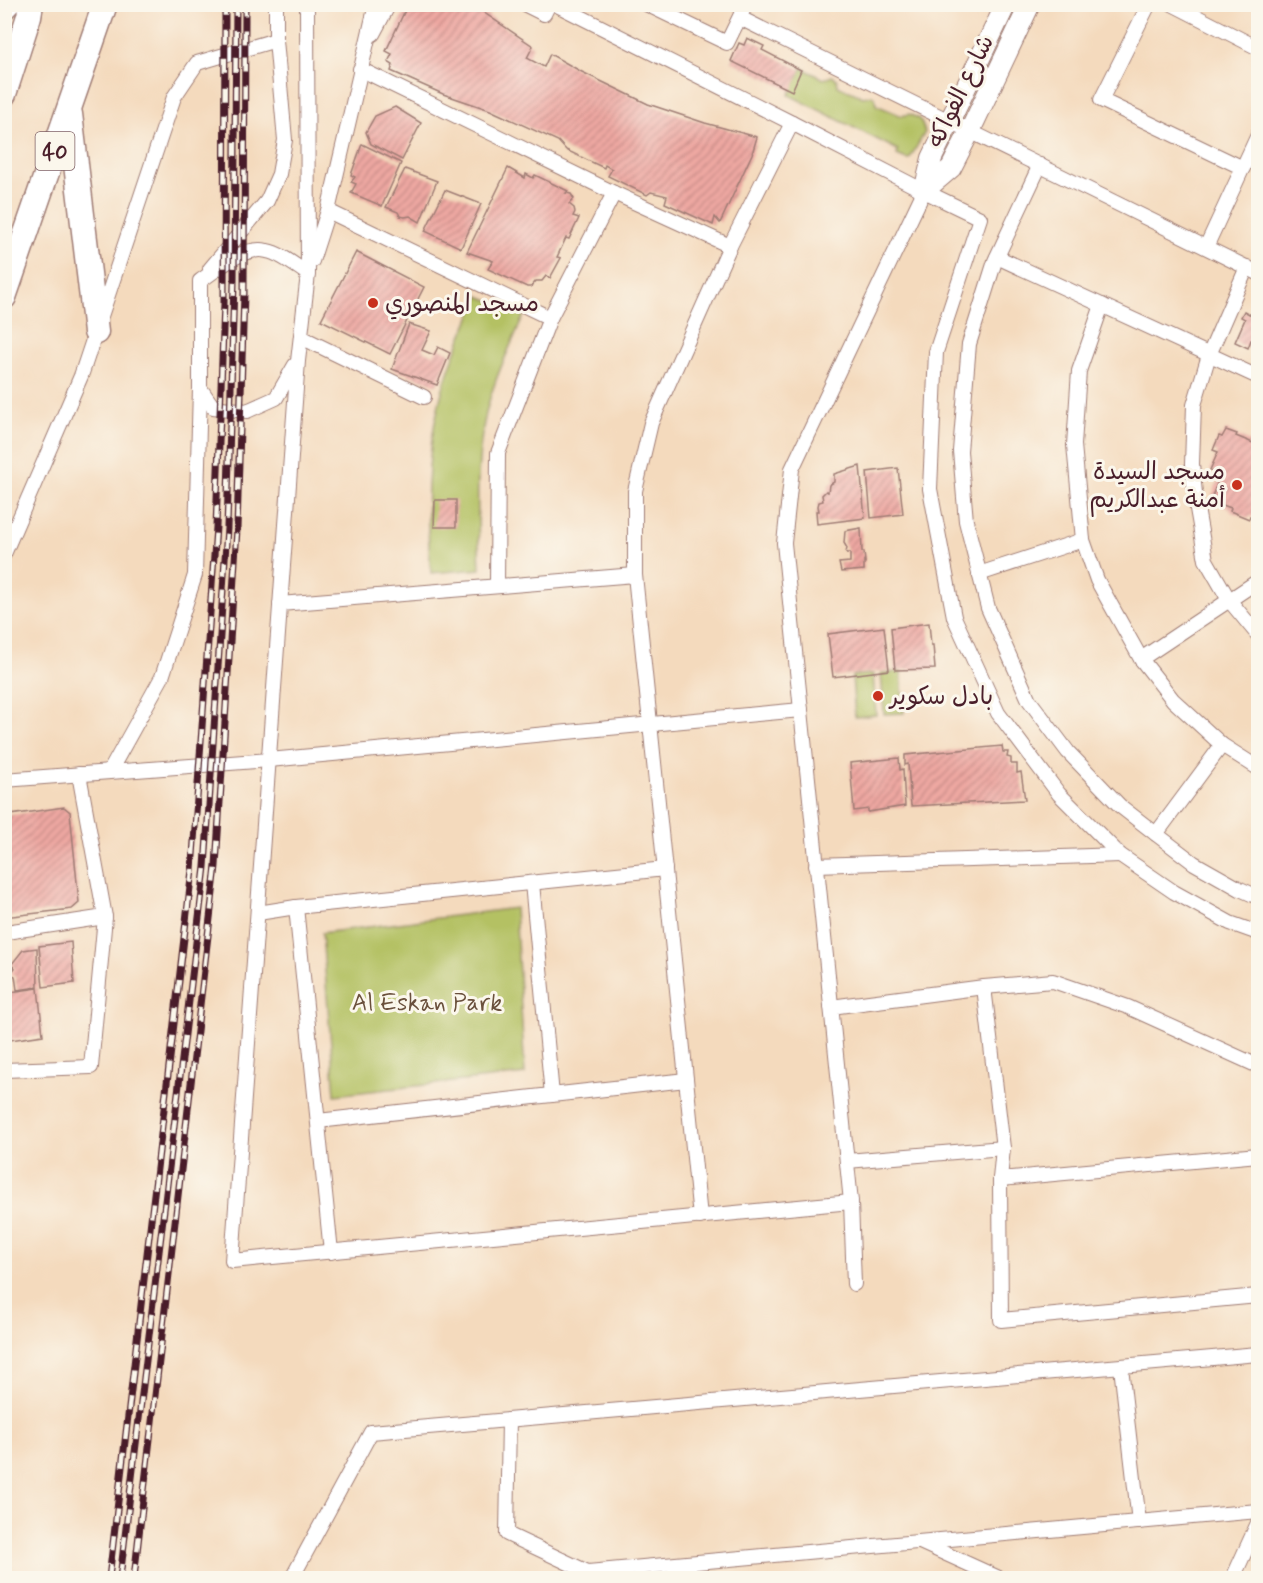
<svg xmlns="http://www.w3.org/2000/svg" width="1263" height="1583" viewBox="0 0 1263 1583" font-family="Mynerve,'Playpen Sans Arabic',sans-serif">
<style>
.green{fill:#b4c163;stroke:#7f7047;stroke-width:1.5}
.building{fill:url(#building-hatch)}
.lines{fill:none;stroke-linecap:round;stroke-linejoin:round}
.street-casing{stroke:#9f7c74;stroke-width:16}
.secondary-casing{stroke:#9f7c74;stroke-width:22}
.highway-casing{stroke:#9f7c74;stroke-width:27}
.street{stroke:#fff;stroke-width:14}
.secondary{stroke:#fff;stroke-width:20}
.highway{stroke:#fff;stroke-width:24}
.rail-casing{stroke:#4a1f2b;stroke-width:7}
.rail{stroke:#fbf7ec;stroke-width:4.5;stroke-dasharray:14;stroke-linecap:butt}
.poi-dot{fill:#c8321e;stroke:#fbf7ec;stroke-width:2}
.labels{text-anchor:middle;stroke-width:6;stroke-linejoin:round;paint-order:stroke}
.shield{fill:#fbf7ec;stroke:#7f6065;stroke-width:1.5}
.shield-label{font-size:22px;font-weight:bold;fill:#4a1f2b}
.street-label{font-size:24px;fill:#4a1f2b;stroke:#fbf7ec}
.poi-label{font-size:24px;fill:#4a1f2b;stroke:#fbf7ec;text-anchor:start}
.park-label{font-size:24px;fill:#6a503c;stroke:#fbf7ec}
</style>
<defs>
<pattern id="building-hatch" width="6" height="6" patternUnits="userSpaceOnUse" patternTransform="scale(1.5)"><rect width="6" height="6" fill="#eea8a2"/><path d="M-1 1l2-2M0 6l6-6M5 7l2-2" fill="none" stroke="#c38884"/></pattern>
</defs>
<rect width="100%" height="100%" fill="#fbf7ec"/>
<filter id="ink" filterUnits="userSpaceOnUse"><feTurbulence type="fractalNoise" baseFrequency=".0167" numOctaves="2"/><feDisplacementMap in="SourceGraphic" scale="12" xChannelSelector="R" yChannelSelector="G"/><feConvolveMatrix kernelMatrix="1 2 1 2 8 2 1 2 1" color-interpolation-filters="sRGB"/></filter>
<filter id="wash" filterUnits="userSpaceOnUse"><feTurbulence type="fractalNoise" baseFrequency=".008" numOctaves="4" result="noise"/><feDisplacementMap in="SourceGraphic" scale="24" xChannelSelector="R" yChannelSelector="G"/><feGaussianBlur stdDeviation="1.35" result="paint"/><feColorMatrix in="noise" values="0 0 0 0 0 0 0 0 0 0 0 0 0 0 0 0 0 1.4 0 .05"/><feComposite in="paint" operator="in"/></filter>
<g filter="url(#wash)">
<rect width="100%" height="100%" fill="#f4dabd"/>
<!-- green -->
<g class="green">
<path d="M802 68 824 79 832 76 837 79 838 86 863 97 872 95 875 98 876 105 902 116 909 114 920 119 925 132 909 160 897 155 898 150 789 95Z"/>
<path d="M479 296 524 315C514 338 503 360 495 383 473 442 477 507 480 569L431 573C426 517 425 459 439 404 447 368 465 330 479 296Z"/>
<path d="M901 672 904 713 884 714 881 673Z"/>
<path d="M873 674 876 715 855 717 852 676Z"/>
<path d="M515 908 525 1074 335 1095 322 933Z"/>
</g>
<g id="blocks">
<!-- building -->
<g class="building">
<path d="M408 4H471L533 46 527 58 544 67 550 54 582 72 648 104 705 123 757 137 752 154 720 223 715 217 713 225 665 203 667 196 651 192 647 195 608 176 612 169 605 165 604 168 566 150 558 141 490 110 443 94 391 71 393 65 388 62 392 54 386 51Z"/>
<path d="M747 38 764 46 762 50 801 70 792 91 731 61 739 43 744 45Z"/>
<path d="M395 107 421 123 402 160 371 144 366 132 375 116Z"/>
<path d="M362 144 401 163 382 206 351 193 356 184 351 182 355 177 351 175Z"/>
<path d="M508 168 525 178 526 174 533 178 535 175 568 191 566 193 571 194 574 199 569 204 574 208 575 212 573 216 579 218 569 239 566 238 557 257 561 258 550 278 546 276 542 281H536L531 287H527L488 269 493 261 467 252Z"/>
<path d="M405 169 437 181 420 222 410 216 405 217 400 216 398 212 386 207Z"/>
<path d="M445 190 481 204 461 248 425 231Z"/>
<path d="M356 252 424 287 390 354 321 320Z"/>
<path d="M1244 311 1258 319V343L1251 340 1248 348 1235 342 1245 319 1241 317Z"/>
<path d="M409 324 431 331 422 350 434 355 438 347 450 353 437 385 392 369Z"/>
<path d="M1226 430 1237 434 1236 436 1258 445V519L1250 516 1249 519 1230 511 1231 508 1217 503 1219 499 1212 496 1221 474 1210 470 1218 452 1213 450 1219 436 1222 437Z"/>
<path d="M860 466 865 518 817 524 816 511H819L818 506 819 502 823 501 822 495 826 491 828 492 829 485 834 482V474Z"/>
<path d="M898 468 903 514 871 518 867 472Z"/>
<path d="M435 500H456V527H434Z"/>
<path d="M861 528 862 552H864L865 562 864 561V570L841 572 839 563 850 562V553H846L847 548 844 543 845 531Z"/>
<path d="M929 623 931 645H933L935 669 895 670 891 628Z"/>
<path d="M884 627 889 670 833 677 828 634Z"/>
<path d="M1002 746 1003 752H1008L1007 757 1011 758V764H1017V773L1021 772 1025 800 911 806 908 764 905 765V755Z"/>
<path d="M899 758 900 770 903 769 905 806 868 812V809L854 811 850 763Z"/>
<path d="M64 807 70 812 79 903 72 909 4 917V816Z"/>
<path d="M71 942 74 983 43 987 39 946Z"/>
<path d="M37 948 38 987 17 990 15 976 10 974 15 968 11 965 23 950Z"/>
<path d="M38 988 43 1035 4 1041V993Z"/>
</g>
</g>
</g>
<g filter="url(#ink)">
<use href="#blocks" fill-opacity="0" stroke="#9f7c74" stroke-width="1.5"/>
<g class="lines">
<!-- street casing -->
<g class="street-casing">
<g id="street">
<path d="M307 4 308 274 298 361 232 1261 851 1202"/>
<path d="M524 4 544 14 549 4"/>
<path d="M555 4 792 123 924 191 980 218 936 352 930 489 954 617 998 713 1059 794 1120 855 1174 892 1230 923 1258 933"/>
<path d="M646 4 727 43 746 4"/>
<path d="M1149 4 1101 100 1243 168"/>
<path d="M1172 4 1258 48"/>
<path d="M740 18 1258 273"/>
<path d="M373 34 389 4"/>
<path d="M360 69 614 193 730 246"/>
<path d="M1040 165 995 261 969 344 960 451 966 521 988 608 1029 700 1068 752 1120 806 1156 834 1194 863 1240 889 1258 897"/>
<path d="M328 211 550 318"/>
<path d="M1206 247 1258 135"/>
<path d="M997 257 1258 377"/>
<path d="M312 261 328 211 376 4"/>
<path d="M1247 267 1209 355 1194 405 1192 464 1196 503 1206 560 1229 600 1258 635"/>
<path d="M210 269 267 201 279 174 285 140 276 40V4"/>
<path d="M1102 305 1079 371 1074 445 1083 540 1097 580 1141 659 1173 700 1222 745 1258 768"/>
<path d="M301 337 424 397"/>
<path d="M200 388 213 407 247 411 276 398 295 365"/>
<path d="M4 554 81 376 174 97 197 63 276 40"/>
<path d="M979 574 1083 540"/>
<path d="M497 586 498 453 550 318 614 193"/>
<path d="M280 604 635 575"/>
<path d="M1141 659 1258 581"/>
<path d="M110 771 162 677 195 575 200 388V281C218 269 244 245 267 251 280 253 296 266 308 274"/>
<path d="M4 780 269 760 801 710"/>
<path d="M1156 834 1222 745"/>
<path d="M816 865 1120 855"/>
<path d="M532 883 552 1095"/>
<path d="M296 907 331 1252"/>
<path d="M258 913 296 907 665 869"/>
<path d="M4 935 6 932 105 917"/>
<path d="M984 987 1003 1148 1000 1179 1001 1320 1258 1296"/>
<path d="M831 1007 984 987 1053 981 1128 1007 1258 1066"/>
<path d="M4 1070 91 1067 105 917 79 774"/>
<path d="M318 1121 686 1080"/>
<path d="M847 1161 1003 1148"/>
<path d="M1000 1179 1258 1155"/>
<path d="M700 1217 635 575V491L651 423 730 246 792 123"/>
<path d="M854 1284 851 1202 784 543 792 469 924 191"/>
<path d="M1121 1367 1139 1522"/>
<path d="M509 1420 507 1534 594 1575"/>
<path d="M922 1543 999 1578"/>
<path d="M588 1572 1258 1511"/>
<path d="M292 1578 371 1432 1258 1354"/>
<path d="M1233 1578 1258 1523"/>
</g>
</g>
<!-- secondary casing -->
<g class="secondary-casing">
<g id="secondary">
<path d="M924 191 951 168 970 131 1030 4"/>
<path d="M924 191 932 158 1006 4"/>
</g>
</g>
<!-- highway casing -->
<g class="highway-casing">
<g id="highway">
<path d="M4 7 7 4"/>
<path d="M4 94 29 16 31 4"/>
<path d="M70 114 96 332"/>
<path d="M4 297 105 4"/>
</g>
</g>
<!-- street -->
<use href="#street" class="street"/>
<!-- secondary -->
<use href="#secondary" class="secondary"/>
<!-- highway -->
<use href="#highway" class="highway"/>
<!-- rail casing -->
<g class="rail-casing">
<g id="rail">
<path d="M109 1578 192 870 216 527 224 303 225 4"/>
<path d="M120 1578 205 867 227 528 234 283 236 4"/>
<path d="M134 1578 216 866 237 529 244 293 245 4"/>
</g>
</g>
<!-- rail -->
<use href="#rail" class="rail"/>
</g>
</g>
<!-- markers -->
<g class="poi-dot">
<circle cx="373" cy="303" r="6"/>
<circle cx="1237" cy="485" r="6"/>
<circle cx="878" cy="696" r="6"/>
</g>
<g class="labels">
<!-- shield labels -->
<rect class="shield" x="35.5" y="132" width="39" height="38" rx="4.5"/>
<g class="shield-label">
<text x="55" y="159">40</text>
</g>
<!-- street labels -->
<g class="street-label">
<text transform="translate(960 91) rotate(-64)" y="8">شارع الفواكه</text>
</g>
<!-- poi labels -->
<g class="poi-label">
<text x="385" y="311">مسجد المنصوري</text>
<text x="1225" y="479" text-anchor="end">مسجد السيدة<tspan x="1225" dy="28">أمنة عبدالكريم</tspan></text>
<text x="890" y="704">بادل سكوير</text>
</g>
<!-- park labels -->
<g class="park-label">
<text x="427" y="1010">Al Eskan Park</text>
</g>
</g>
<!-- margin -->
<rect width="1263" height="1583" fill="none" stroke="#fbf7ec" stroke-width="24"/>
</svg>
